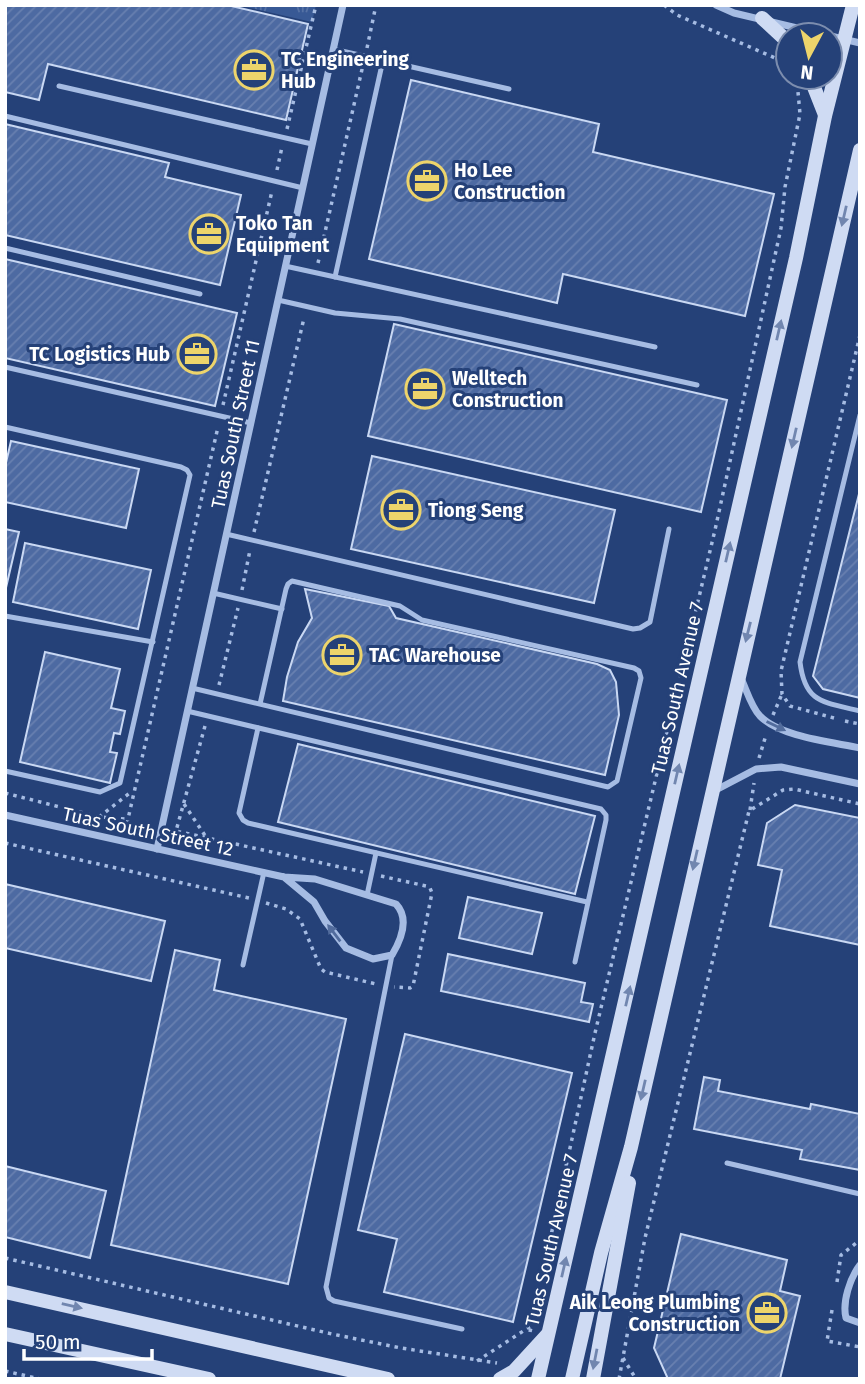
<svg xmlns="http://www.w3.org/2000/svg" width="865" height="1384" viewBox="0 0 865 1384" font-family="'Fira Sans',sans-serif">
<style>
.grass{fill:url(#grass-tufts)}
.building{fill:url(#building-hatch);stroke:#c9d8f3;stroke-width:2}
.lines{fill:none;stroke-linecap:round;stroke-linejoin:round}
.path{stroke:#a6bce3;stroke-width:3.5;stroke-dasharray:3.5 5;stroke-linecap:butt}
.lane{stroke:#a6bce3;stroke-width:5}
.street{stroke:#a6bce3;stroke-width:7}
.secondary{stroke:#cfdbf3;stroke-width:14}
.oneway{fill:#7186af}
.oneway2{fill:#526c9d}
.labels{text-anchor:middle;stroke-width:6;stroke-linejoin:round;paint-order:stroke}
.poi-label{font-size:19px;font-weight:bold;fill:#fff;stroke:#254178;text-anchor:start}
.street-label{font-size:19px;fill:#fff;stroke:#254178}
</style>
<defs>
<pattern id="grass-tufts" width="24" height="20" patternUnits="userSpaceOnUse" patternTransform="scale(1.75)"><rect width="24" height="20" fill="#385995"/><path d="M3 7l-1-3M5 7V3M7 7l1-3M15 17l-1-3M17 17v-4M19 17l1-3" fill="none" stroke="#5672a5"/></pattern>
<pattern id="building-hatch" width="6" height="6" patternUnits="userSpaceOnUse" patternTransform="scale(1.75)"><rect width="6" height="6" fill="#4d6aa2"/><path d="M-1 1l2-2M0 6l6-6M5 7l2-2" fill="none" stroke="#6880b0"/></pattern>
</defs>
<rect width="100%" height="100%" fill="#254178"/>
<!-- grass -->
<path class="grass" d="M238 5H316L312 22Z"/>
<!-- building -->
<g class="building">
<path d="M5 5H227L308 24 286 120 48 64 39 100 5 92Z"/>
<path d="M411 80 599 124 593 152 774 194 745 316 563 274 557 303 369 259Z"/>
<path d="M5 124 169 163 165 177 241 195 220 285 5 235Z"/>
<path d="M5 259 237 313 215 406 5 358Z"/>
<path d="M394 324 727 400 701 512 368 436Z"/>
<path d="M11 441 139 469 126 528 5 502V467Z"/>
<path d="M372 456 615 510 594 603 351 549Z"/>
<path d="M860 490V698L823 689 813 676Z"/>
<path d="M5 529 19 532 5 592Z"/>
<path d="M25 543 151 570 138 629 13 602Z"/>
<path d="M305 589 389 606 396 618 597 664 610 670 616 682 619 715 605 775 283 701 287 677 298 642 312 618Z"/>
<path d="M45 652 120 669 111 708 125 711 120 734 114 733 110 752 117 753 110 783 20 762Z"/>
<path d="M298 744 595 816 575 894 278 822Z"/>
<path d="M795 805 860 818V945L770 926 782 870 758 865 767 823Z"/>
<path d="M5 884 165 921 151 981 5 948Z"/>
<path d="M468 897 542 913 532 954 459 938Z"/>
<path d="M175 950 220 960 214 990 346 1019 288 1284 111 1245Z"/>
<path d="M448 954 585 983 581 1002 593 1004 589 1022 441 991Z"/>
<path d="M405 1034 572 1073 513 1322 384 1292 397 1239 358 1230Z"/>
<path d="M704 1077 720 1080 718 1091 810 1109 811 1104 860 1114V1170L800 1159 802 1150 694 1129Z"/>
<path d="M5 1166 106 1191 90 1258 5 1237Z"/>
<path d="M681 1234 787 1260 780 1291 800 1296 780 1379H668L654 1348Z"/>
</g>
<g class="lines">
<!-- path -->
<g class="path">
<path d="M664 5 677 15 775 58 788 71"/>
<path d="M367 48 376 5"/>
<path d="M287 129 316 5"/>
<path d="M277 170 282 147"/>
<path d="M318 263 363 65"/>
<path d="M223 405 272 191"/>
<path d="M254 532 304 318"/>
<path d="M242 590 250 550"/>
<path d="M219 685 238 608"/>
<path d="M773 715 782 694"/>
<path d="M834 718 790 706 782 694 781 671 860 335"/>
<path d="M845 721 860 724"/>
<path d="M205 726 176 831 363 872"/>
<path d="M759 758 766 735"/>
<path d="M5 793 99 817 126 819"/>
<path d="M184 804 206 837"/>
<path d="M750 810 754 783"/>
<path d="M99 817 131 792"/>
<path d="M125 832 218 427"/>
<path d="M5 843 249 898"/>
<path d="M381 876 426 886 430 888 432 893 413 986 410 988 394 987"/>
<path d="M266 903 286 909 300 919 321 969 325 972 376 984"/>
<path d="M5 1258 332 1334 401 1348 497 1363"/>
<path d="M837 1282 841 1255 860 1240"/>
<path d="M832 1310 827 1341 860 1347"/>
<path d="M530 1332 595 1033 715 530 781 228 785 187 800 114 798 92"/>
<path d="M623 1358 636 1379"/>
<path d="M477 1361 531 1326"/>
<path d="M5 1371 40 1379"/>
<path d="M619 1379 645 1238 749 811 783 790 794 789 860 804"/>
</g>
<!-- lane -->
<g class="lane">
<path d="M333 49 509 89"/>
<path d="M59 86 312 144"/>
<path d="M5 116 303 188"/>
<path d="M5 248 200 294"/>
<path d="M285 266 655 347"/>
<path d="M335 277 383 60"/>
<path d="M278 300 335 313 400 319 697 385"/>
<path d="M5 367 251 423"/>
<path d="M860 415 800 662C805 704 824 702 860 711"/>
<path d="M5 427 181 467 187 470 190 475 120 783 100 792 5 771"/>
<path d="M226 534 633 629 640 628 650 622 669 529"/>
<path d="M213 593 282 609"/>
<path d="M5 616 153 642"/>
<path d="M192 688 608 787 617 781 641 678 639 671 634 668 422 620 400 606 292 581 288 584 286 589 260 704"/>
<path d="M187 711 601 809 606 815V820L575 962"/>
<path d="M258 728 239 813 243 820 248 823 587 902"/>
<path d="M367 895 376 853"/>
<path d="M392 955 326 1287 329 1298 334 1301 462 1329"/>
<path d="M243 965 264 872"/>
<path d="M727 1163 860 1194"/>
</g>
<!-- street -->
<g class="street">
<path d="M716 5 734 13 860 43"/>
<path d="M740 676C746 688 751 707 760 716 780 737 832 742 860 748"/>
<path d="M714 791 756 769 781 767 860 784"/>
<path d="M5 815 284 877 315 879 396 904C410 919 401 940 392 955L373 959 346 948 325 921 314 902 284 877"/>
<path d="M157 849 343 5"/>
<path d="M860 1265C850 1278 842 1302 846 1318L860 1323"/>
</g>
<!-- secondary -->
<g class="secondary">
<path d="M762 18 788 42"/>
<path d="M810 77 825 115"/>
<path d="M5 1292 388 1379"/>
<path d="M5 1334 209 1379"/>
<path d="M500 1379 514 1371 547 1335"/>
<path d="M538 1379 796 258 825 116 853 5"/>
<path d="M572 1379 601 1253 631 1147 860 150"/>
<path d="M593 1379 629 1183"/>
</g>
</g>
<!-- one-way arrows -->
<defs><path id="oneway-solid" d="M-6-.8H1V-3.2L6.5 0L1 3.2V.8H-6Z" transform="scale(1.75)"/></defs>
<g class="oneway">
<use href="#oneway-solid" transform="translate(844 216) rotate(103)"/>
<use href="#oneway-solid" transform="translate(779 330) rotate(-77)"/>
<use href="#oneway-solid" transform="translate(794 438) rotate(103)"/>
<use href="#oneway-solid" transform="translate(728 552) rotate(-77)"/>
<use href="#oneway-solid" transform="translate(748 632) rotate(104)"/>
<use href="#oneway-solid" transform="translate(677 774) rotate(-77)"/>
<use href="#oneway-solid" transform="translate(695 860) rotate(103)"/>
<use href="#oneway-solid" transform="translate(628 996) rotate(-77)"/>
<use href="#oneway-solid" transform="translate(643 1090) rotate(103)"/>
<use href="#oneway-solid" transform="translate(564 1267) rotate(-77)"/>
<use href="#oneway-solid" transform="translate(72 1306) rotate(13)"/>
<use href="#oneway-solid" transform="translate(595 1359) rotate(101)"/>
</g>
<g class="oneway2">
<use href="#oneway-solid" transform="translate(776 726) rotate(26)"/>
<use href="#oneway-solid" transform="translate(334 933) rotate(-127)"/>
</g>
<!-- icons -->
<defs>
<g id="office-ring" transform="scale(2.0125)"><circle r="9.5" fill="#254178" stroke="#edd46b" stroke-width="1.5"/><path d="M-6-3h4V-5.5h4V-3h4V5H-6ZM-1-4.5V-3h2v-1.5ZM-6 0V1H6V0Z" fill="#edd46b"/></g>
</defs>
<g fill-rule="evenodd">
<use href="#office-ring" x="254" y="70"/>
<use href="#office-ring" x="427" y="181"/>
<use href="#office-ring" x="209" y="234"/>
<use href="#office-ring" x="197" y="354"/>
<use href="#office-ring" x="425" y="389"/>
<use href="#office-ring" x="401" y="510"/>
<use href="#office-ring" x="342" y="655"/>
<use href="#office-ring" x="767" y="1313"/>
</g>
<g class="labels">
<!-- poi labels -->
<g class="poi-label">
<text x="281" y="66">TC Engineering<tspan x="281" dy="22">Hub</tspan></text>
<text x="454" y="177">Ho Lee<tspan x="454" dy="22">Construction</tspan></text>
<text x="236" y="230">Toko Tan<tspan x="236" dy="22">Equipment</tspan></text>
<text x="170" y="361" text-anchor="end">TC Logistics Hub</text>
<text x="452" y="385">Welltech<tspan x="452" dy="22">Construction</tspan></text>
<text x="428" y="517">Tiong Seng</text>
<text x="369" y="662">TAC Warehouse</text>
<text x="740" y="1309" text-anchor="end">Aik Leong Plumbing<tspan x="740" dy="22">Construction</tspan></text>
</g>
<!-- street labels -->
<g class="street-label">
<text transform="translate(235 424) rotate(-78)" y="7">Tuas South Street 11</text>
<text transform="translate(677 688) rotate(-77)" y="7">Tuas South Avenue 7</text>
<text transform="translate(148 831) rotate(12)" y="7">Tuas South Street 12</text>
<text transform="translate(551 1240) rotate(-77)" y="7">Tuas South Avenue 7</text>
</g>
</g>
<!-- border -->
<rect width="865" height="1384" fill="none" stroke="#ffffff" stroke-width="14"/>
<!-- north arrow -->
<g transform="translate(809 56) rotate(187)"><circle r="33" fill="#254178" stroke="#7c8dae" stroke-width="2"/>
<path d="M0-5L12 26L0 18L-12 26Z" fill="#edd46b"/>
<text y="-10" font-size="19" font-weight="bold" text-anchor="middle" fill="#ffffff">N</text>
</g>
<!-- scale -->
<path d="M24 1349v10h128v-10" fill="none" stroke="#ffffff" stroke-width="3.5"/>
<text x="35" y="1349" font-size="21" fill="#ffffff" stroke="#254178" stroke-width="5" paint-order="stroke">50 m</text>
</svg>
